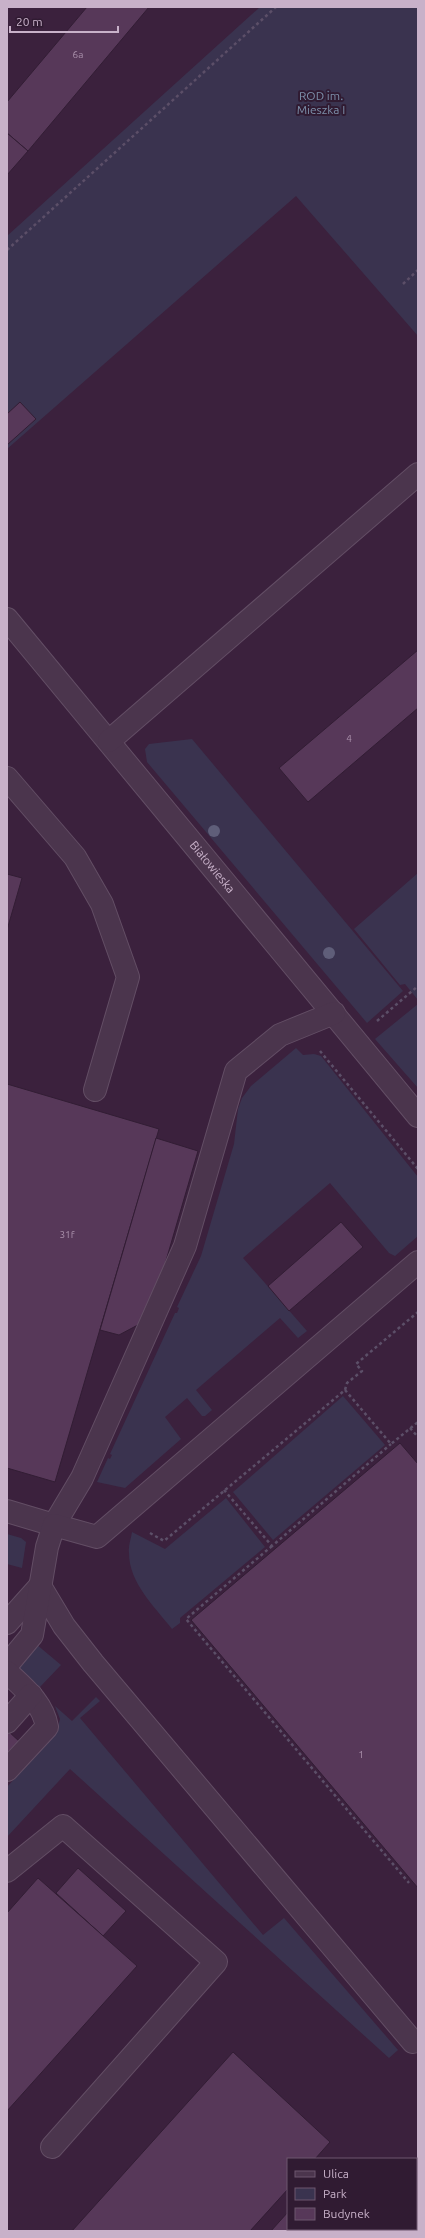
<svg xmlns="http://www.w3.org/2000/svg" width="425" height="2238" viewBox="0 0 425 2238" font-family="Ubuntu,sans-serif">
<style>
.green{fill:#3a334f}
.building{fill:#573859;stroke:#321d34}
.lines{fill:none;stroke-linecap:round;stroke-linejoin:round}
.minor-casing{stroke:#634e65;stroke-width:24}
.path{stroke:#5c4f68;stroke-width:2.5;stroke-dasharray:3 3;stroke-linecap:butt}
.minor{stroke:#4b354d;stroke-width:22}
.tree{fill:#5f5e79}
.labels{text-anchor:middle;stroke-width:4;stroke-linejoin:round;paint-order:stroke}
.number-label{font-size:10px;fill:#ac93ad}
.park-label{font-size:12px;fill:#7d90aa;stroke:#301b32}
.street-label{font-size:12px;fill:#c8b1c9;stroke:#301b32}
</style>
<rect width="100%" height="100%" fill="#3b213d"/>
<!-- green -->
<g class="green">
<path d="M260 7H418V336L296 196 7 449V236Z"/>
<path d="M192 739 403 991 367 1023 147 762 145 749 149 744Z"/>
<path d="M418 873V1000L405 984 400 985 354 929Z"/>
<path d="M418 1004V1088L375 1039Z"/>
<path d="M296 1048 303 1055 314 1054 321 1056 418 1177V1236L395 1256 389 1253 330 1183 243 1258 307 1331 298 1338 280 1318 196 1390 212 1410 205 1416H202L187 1398 165 1417 181 1439 125 1488 97 1482 108 1458 110 1459 112 1455 110 1454 175 1313H177L179 1308 177 1307 201 1256 234 1144 238 1109 242 1098 251 1086Z"/>
<path d="M343 1396 385 1445 273 1540 233 1492Z"/>
<path d="M226 1498 265 1547 180 1618V1623L172 1629C155 1607 129 1583 129 1553 128 1546 131 1539 132 1532L165 1549Z"/>
<path d="M7 1534 21 1538 26 1542 22 1568 7 1564Z"/>
<path d="M36 1644 61 1665 38 1689 21 1672 19 1664Z"/>
<path d="M96 1697 100 1701 80 1718 263 1935 284 1918 398 2050 389 2058 70 1769 7 1837V1787L56 1733 60 1719 55 1706 72 1721Z"/>
</g>
<!-- building -->
<g class="building">
<path d="M87 7H149L28 151 7 133V102Z"/>
<path d="M7 133 28 151 7 175Z"/>
<path d="M20 402 36 419 7 445V414Z"/>
<path d="M418 650V708L308 802 279 768Z"/>
<path d="M7 874 22 878 7 930Z"/>
<path d="M7 1084 159 1129 55 1482 7 1468Z"/>
<path d="M156 1138 198 1151 149 1319 119 1335 100 1330Z"/>
<path d="M341 1222 363 1247 289 1311 268 1286Z"/>
<path d="M400 1443 418 1464V1888L191 1620Z"/>
<path d="M7 1730 34 1755 7 1783Z"/>
<path d="M78 1868 126 1911 103 1936 56 1893Z"/>
<path d="M38 1878 137 1966 7 2111V1913Z"/>
<path d="M233 2052 330 2142 315 2159H288V2189L250 2231H72Z"/>
<path d="M288 2212V2229H317L315 2231H271Z"/>
</g>
<g class="lines">
<!-- minor casing -->
<g class="minor-casing">
<g id="minor">
<path id="s1" d="M7 619 418 1116"/>
<path d="M109 741 418 474"/>
<path d="M7 778 75 857 102 904 128 977 95 1090"/>
<path d="M7 1511 54 1525 82 1478 185 1246 236 1071 280 1035 334 1013"/>
<path d="M40 1586 64 1626 93 1663 413 2042"/>
<path d="M7 1623 40 1586"/>
<path d="M7 1665 32 1635 47 1547 54 1525 97 1537 418 1262"/>
<path d="M7 1672C24 1688 43 1703 47 1727L7 1770"/>
<path d="M7 1722 31 1695"/>
<path d="M7 1871 63 1826 216 1962 52 2147"/>
<path d="M416 2215 418 2217"/>
<path d="M350 2231 352 2229"/>
</g>
</g>
<!-- path -->
<g class="path">
<path d="M7 250 276 7"/>
<path d="M403 284 418 270"/>
<path d="M377 1021 418 986"/>
<path d="M320 1051 418 1169"/>
<path d="M345 1390 391 1444 418 1422"/>
<path d="M410 1428 418 1437"/>
<path d="M224 1490 272 1546 391 1444"/>
<path d="M150 1533 164 1541 345 1390 347 1383 362 1371 356 1364 418 1312"/>
<path d="M272 1546 186 1619 409 1883"/>
</g>
<!-- minor -->
<use href="#minor" class="minor"/>
</g>
<!-- trees -->
<g class="tree">
<circle cx="214" cy="831" r="6"/>
<circle cx="329" cy="953" r="6"/>
</g>
<g class="labels">
<!-- number labels -->
<g class="number-label">
<text x="78" y="58">6a</text>
<text x="349" y="742">4</text>
<text x="67" y="1238">31f</text>
<text x="361" y="1758">1</text>
</g>
<!-- park labels -->
<g class="park-label">
<text x="321" y="100">ROD im.<tspan x="321" dy="14">Mieszka I</tspan></text>
</g>
<!-- street labels -->
<g class="street-label">
<text dy="4" stroke="none"><textPath href="#s1" startOffset="322">Białowieska</textPath></text>
</g>
</g>
<!-- border -->
<rect width="425" height="2238" fill="none" stroke="#c8b1c9" stroke-width="16"/>
<!-- legend -->
<rect x="287" y="2158" width="130" height="72" fill="#301b32" stroke="#6d576e"/>
<rect x="295" y="2171" width="20" height="6" fill="#4b354d" stroke="#6d576e"/>
<text x="323" y="2178" font-size="12" fill="#c8b1c9">Ulica</text>
<rect x="295" y="2188" width="20" height="12" fill="#3a334f" stroke="#6d576e"/>
<text x="323" y="2198" font-size="12" fill="#c8b1c9">Park</text>
<rect x="295" y="2208" width="20" height="12" fill="#573859" stroke="#6d576e"/>
<text x="323" y="2218" font-size="12" fill="#c8b1c9">Budynek</text>
<!-- scale -->
<path d="M10 26v6h108v-6" fill="none" stroke="#c8b1c9" stroke-width="2"/>
<text x="16" y="26" font-size="12" fill="#c8b1c9" stroke="#301b32" stroke-width="3" paint-order="stroke">20 m</text>
</svg>
